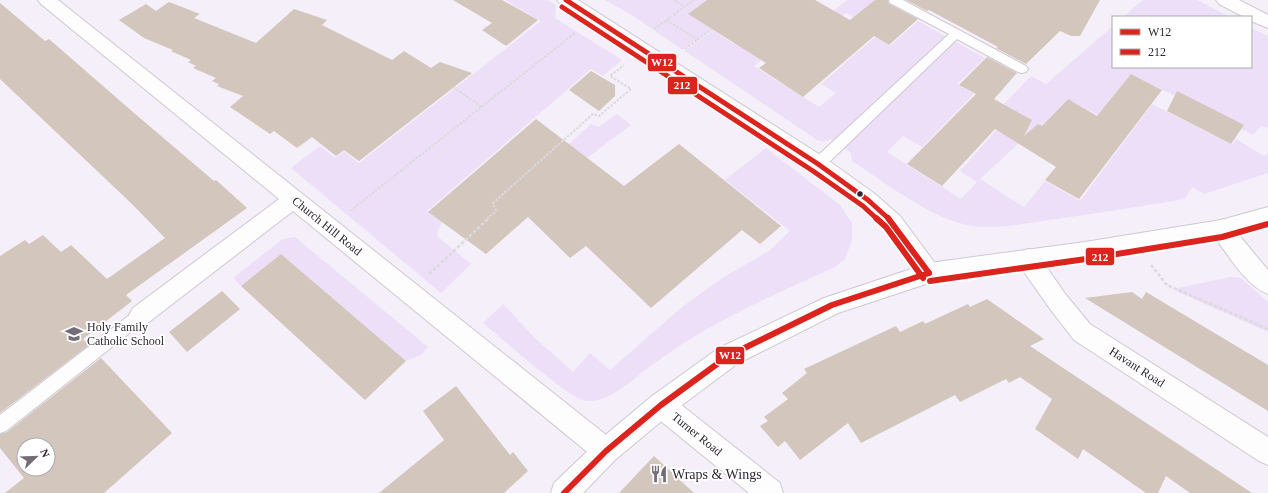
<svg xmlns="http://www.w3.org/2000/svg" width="1268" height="493" viewBox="0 0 1268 493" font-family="'Times New Roman',serif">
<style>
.green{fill:#eddff8}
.building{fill:#d3c6bd;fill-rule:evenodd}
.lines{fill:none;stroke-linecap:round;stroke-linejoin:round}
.lane-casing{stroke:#cec8d2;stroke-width:2}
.street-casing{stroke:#cec8d2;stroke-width:2}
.secondary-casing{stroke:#cec8d2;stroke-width:2}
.path-far1{stroke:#dbdadd;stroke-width:2;stroke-dasharray:2.5 1.5;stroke-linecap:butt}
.path{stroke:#dbdadd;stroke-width:2.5;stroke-dasharray:3.5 2;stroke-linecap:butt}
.lane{fill:#fdfdfe;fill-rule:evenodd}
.street{fill:#fdfdfe;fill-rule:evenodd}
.secondary{fill:#fdfdfe;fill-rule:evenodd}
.bus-1-far1-casing{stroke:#fff;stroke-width:8}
.bus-1-casing{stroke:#fff;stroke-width:10}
.bus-2-far1-casing{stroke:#fff;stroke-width:8}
.bus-2-casing{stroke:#fff;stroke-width:10}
.bus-1-far1{stroke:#dc241f;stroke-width:5}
.bus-1{stroke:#dc241f;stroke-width:6}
.bus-2-far1{stroke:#dc241f;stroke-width:5}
.bus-2{stroke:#dc241f;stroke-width:6}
.bus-dot{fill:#2d2731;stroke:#fff;stroke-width:1.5}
.labels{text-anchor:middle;stroke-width:3.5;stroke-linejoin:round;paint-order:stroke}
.street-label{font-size:12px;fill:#2d2731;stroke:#fff}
.poi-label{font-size:12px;fill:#2d2731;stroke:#fff;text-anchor:start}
.near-poi-label{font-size:14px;fill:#2d2731;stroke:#fff;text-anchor:start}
.line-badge{stroke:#fff;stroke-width:1.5}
.badge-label{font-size:11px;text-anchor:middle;font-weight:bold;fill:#fff}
</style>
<rect width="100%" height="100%" fill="#f4eff8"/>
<!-- green -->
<g class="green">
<path d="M505 0H547L556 5 555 18 622 60 603 76 591 69 427 211 442 222 437 233 438 237 471 264 441 293 291 168 320 146 335 158 344 151 359 163 541 21Z"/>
<path d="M605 0H706L688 14 712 29 683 50 632 15Z"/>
<path d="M847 0H875L865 24 846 13 788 62 778 56Z"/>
<path d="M1143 0H1197L1230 17H1123Z"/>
<path d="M918 21 985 58 957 84 974 94 922 147 903 136 887 152 961 199 977 182 960 171 1014 110 1004 104 1031 76 1046 84 1113 26V67H1251V28L1268 36V126L1266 128 1261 126 1253 135 1131 74 1098 115 1067 99 1023 146 1018 144 980 179 1024 207 1045 181 1080 201 1152 104 1232 145 1236 139 1264 156 1268 153V173L1204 194 1192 187 1185 199C1142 206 1099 213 1056 219 1025 223 990 232 959 223 923 212 884 182 852 161L851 153 831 139 823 142 817 140 685 51 713 30 734 44 751 31 777 47 754 66 819 107 836 93 821 84 875 37 890 46Z"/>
<path d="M617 114 631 125 575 167 558 154 591 124 599 127Z"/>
<path d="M766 148 840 205 852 223V240L845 259 835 267C773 295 711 322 656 362 637 375 611 403 586 401 570 400 500 337 483 323L503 304 535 338 573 372 590 353 610 370 682 307 722 278 769 251 790 231 725 180Z"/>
<path d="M295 237 428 347 421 355 406 361 281 254 241 286 233 278 283 239Z"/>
<path d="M1230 277 1241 278 1268 302V332L1176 291 1178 288Z"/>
</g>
<!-- building -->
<g class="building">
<path d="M453 0H502L538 20 506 46 482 30 492 23Z"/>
<path d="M707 0H815L850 20 875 0H888L889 4 918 19 889 45 874 36 803 97 759 68 766 63 688 14Z"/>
<path d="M906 0H1100L1080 36H1071L1060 31 1026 64 996 48 998 47 929 10 927 11Z"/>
<path d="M169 2 200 14 194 18 256 43 294 9 327 20 322 25 392 60 404 51 431 68 440 62 472 73 359 161 344 150 336 156 312 137 297 148 274 131 270 134 230 107 243 96 217 86 219 84 212 81 216 78 193 68 196 66 188 62 191 60 171 51 173 50 144 38 119 20 146 4 156 11Z"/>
<path d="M0 3 45 41 49 39 134 113 214 181 216 180 247 208 126 295 132 301 83 339 89 345 0 413V256L25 240 29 244 43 235 61 252 71 245 107 279 165 238 132 204 0 79Z"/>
<path d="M987 57 1017 73 994 99 1032 120 1024 136 1038 124 1042 126 1068 99 1097 116 1131 74 1162 90 1079 199 1045 180 1056 167 995 129 942 186 907 164 976 94 959 85Z"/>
<path d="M591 71 615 85V96L599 111 569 90Z"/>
<path d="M1177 91 1244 125 1231 144 1167 111Z"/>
<path d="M536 119 624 186 679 144 781 226 760 244 742 230 651 308 586 246 570 258 528 217 486 254 428 212Z"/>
<path d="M281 254 406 361 365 400 241 286Z"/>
<path d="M222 291 240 309 187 352 169 332Z"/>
<path d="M1132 292 1142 299 1146 292 1268 365V411L1085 298Z"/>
<path d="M987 299 1044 339 1030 346 1252 493H1190L1166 476 1158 493H1146L1083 449 1078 459 1035 429 1052 399 1020 377 1009 383 1006 379 960 402 955 395 861 443 848 423 800 460 785 441 778 447 760 426 768 421 764 417 788 399 782 393 807 373 804 369 896 326 900 332 923 321 925 324 968 304 970 307Z"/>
<path d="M101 358 172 433 104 493H5L24 478 0 448V434L7 432ZM24 445H48V469H24Z"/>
<path d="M456 386 510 455 513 452 528 471 504 493H379L444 440 423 411Z"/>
<path d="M654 456 694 493H619Z"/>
</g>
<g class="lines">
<!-- lane casing -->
<g class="lane-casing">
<g id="lane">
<path d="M889 0H903L1026 66 1028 69 1026 72 1022 73 1018 72 957 39 823 168 818 169 813 168 812 164 813 160 949 34 890 3Z"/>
<path d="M141 308 146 310 148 315 146 320 6 431 0 433V415L136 310Z"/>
</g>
</g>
<!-- street casing -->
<g class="street-casing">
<g id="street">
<path d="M38 0H58L615 442 619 451 615 460 606 464 597 460 293 211 149 322 141 326 133 322 129 315 133 308 279 199 41 4Z"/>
<path d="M557 0H578L825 158 875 194 900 216 937 266 940 273 937 280 929 283 921 280 884 228 861 206 811 170 560 4Z"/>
<path d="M1216 0H1239L1268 15V28L1251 21V17H1244L1219 4Z"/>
<path d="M1221 220 1229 223 1268 270V294C1246 286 1227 253 1213 235L1210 229 1213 223Z"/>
<path d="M1028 249 1036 252 1066 295 1090 324 1268 437V465L1259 461 1074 340 1050 309 1020 266 1017 259 1020 252Z"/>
<path d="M661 393 670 396 780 483 783 493H749L652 414 648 405 652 396Z"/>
</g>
</g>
<!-- secondary casing -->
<g class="secondary-casing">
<path id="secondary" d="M1268 207V225L1221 238 1085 260 929 283 838 313 737 364 670 414 615 460 583 493H551L554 483 597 442 652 396 719 348 824 298 929 263 1085 242 1221 220Z"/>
</g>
<!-- path-far1 -->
<g class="path-far1">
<path d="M674 0 685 7"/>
<path d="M666 20 698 40"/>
<path d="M654 29 694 0"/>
<path d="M685 49 712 29"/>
<path d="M453 87 482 107"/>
<path d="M350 211 575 33"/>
<path d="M487 219 496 211 493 203 593 114 599 116 631 89 610 76 624 65"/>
</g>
<!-- path -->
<g class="path">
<path d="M1151 265 1167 285 1268 329"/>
<path d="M429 274 489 218"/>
</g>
<!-- lane -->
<use href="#lane" class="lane"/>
<!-- street -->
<use href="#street" class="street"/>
<!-- secondary -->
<use href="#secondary" class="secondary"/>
<!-- bus-1-far1 casing -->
<g class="bus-1-far1-casing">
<path id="bus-1-far1" d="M566 0 818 164 868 200 889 219"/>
</g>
<!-- bus-1 casing -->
<g class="bus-1-casing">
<g id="bus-1">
<path d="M888 218 929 273"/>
<path d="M564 493 606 451 661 405 728 356 832 305 929 273"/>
</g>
</g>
<!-- bus-2-far1 casing -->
<g class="bus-2-far1-casing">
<path id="bus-2-far1" d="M562 7 813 171 863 206 877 219"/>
</g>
<!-- bus-2 casing -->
<g class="bus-2-casing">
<g id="bus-2">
<path d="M876 218 886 227 923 278"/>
<path d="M930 281 1086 259 1222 237 1268 224"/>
</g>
</g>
<!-- bus-1-far1 -->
<use href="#bus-1-far1" class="bus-1-far1"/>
<!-- bus-1 -->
<use href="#bus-1" class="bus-1"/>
<!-- bus-2-far1 -->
<use href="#bus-2-far1" class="bus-2-far1"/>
<!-- bus-2 -->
<use href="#bus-2" class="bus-2"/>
</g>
<!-- icons -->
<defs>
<g id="school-bare" transform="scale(1.38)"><path d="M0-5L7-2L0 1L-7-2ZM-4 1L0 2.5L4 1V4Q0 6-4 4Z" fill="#736d77" stroke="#fff" stroke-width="2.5" paint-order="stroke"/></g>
<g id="restaurant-bare" transform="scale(1.38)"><path d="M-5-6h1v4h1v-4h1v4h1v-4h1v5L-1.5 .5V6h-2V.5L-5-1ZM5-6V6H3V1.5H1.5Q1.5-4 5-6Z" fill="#736d77" stroke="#fff" stroke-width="2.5" paint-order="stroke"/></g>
</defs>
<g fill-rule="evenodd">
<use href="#school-bare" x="74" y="334"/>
<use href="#restaurant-bare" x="659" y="474"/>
</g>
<!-- markers -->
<circle class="bus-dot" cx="860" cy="194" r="3.5"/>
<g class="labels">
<!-- street labels -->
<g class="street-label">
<text transform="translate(327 226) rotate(39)" y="4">Church Hill Road</text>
<text transform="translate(1137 367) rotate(33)" y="4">Havant Road</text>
<text transform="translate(697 434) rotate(39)" y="4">Turner Road</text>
</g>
<!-- poi labels -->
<g class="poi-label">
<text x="87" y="331">Holy Family<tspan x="87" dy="14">Catholic School</tspan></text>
</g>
<!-- near-poi labels -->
<g class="near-poi-label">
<text x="672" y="479">Wraps &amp; Wings</text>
</g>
</g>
<g class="line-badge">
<rect x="647" y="53" width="30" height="19" rx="4" fill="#dc241f"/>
<rect x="667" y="76" width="31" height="19" rx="4" fill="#dc241f"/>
<rect x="1085" y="247" width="30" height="19" rx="4" fill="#dc241f"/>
<rect x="715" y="346" width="30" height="19" rx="4" fill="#dc241f"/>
</g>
<g class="badge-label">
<text x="662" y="66">W12</text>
<text x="682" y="89">212</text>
<text x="1100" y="261">212</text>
<text x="730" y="359">W12</text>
</g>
<!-- legend -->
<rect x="1112" y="16" width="140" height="52" fill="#ffffff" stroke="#aba9ad"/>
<rect x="1120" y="29" width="20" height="6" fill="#dc241f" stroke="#aba9ad"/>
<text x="1148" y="36" font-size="12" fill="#2d2731">W12</text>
<rect x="1120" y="49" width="20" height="6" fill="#dc241f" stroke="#aba9ad"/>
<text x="1148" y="56" font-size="12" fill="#2d2731">212</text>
<!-- north arrow -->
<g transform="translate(36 457) rotate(67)"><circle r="19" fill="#ffffff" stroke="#aba9ad"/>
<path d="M0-3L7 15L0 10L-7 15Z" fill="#736d77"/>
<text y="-6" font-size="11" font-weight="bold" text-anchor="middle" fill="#2d2731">N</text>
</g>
</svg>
